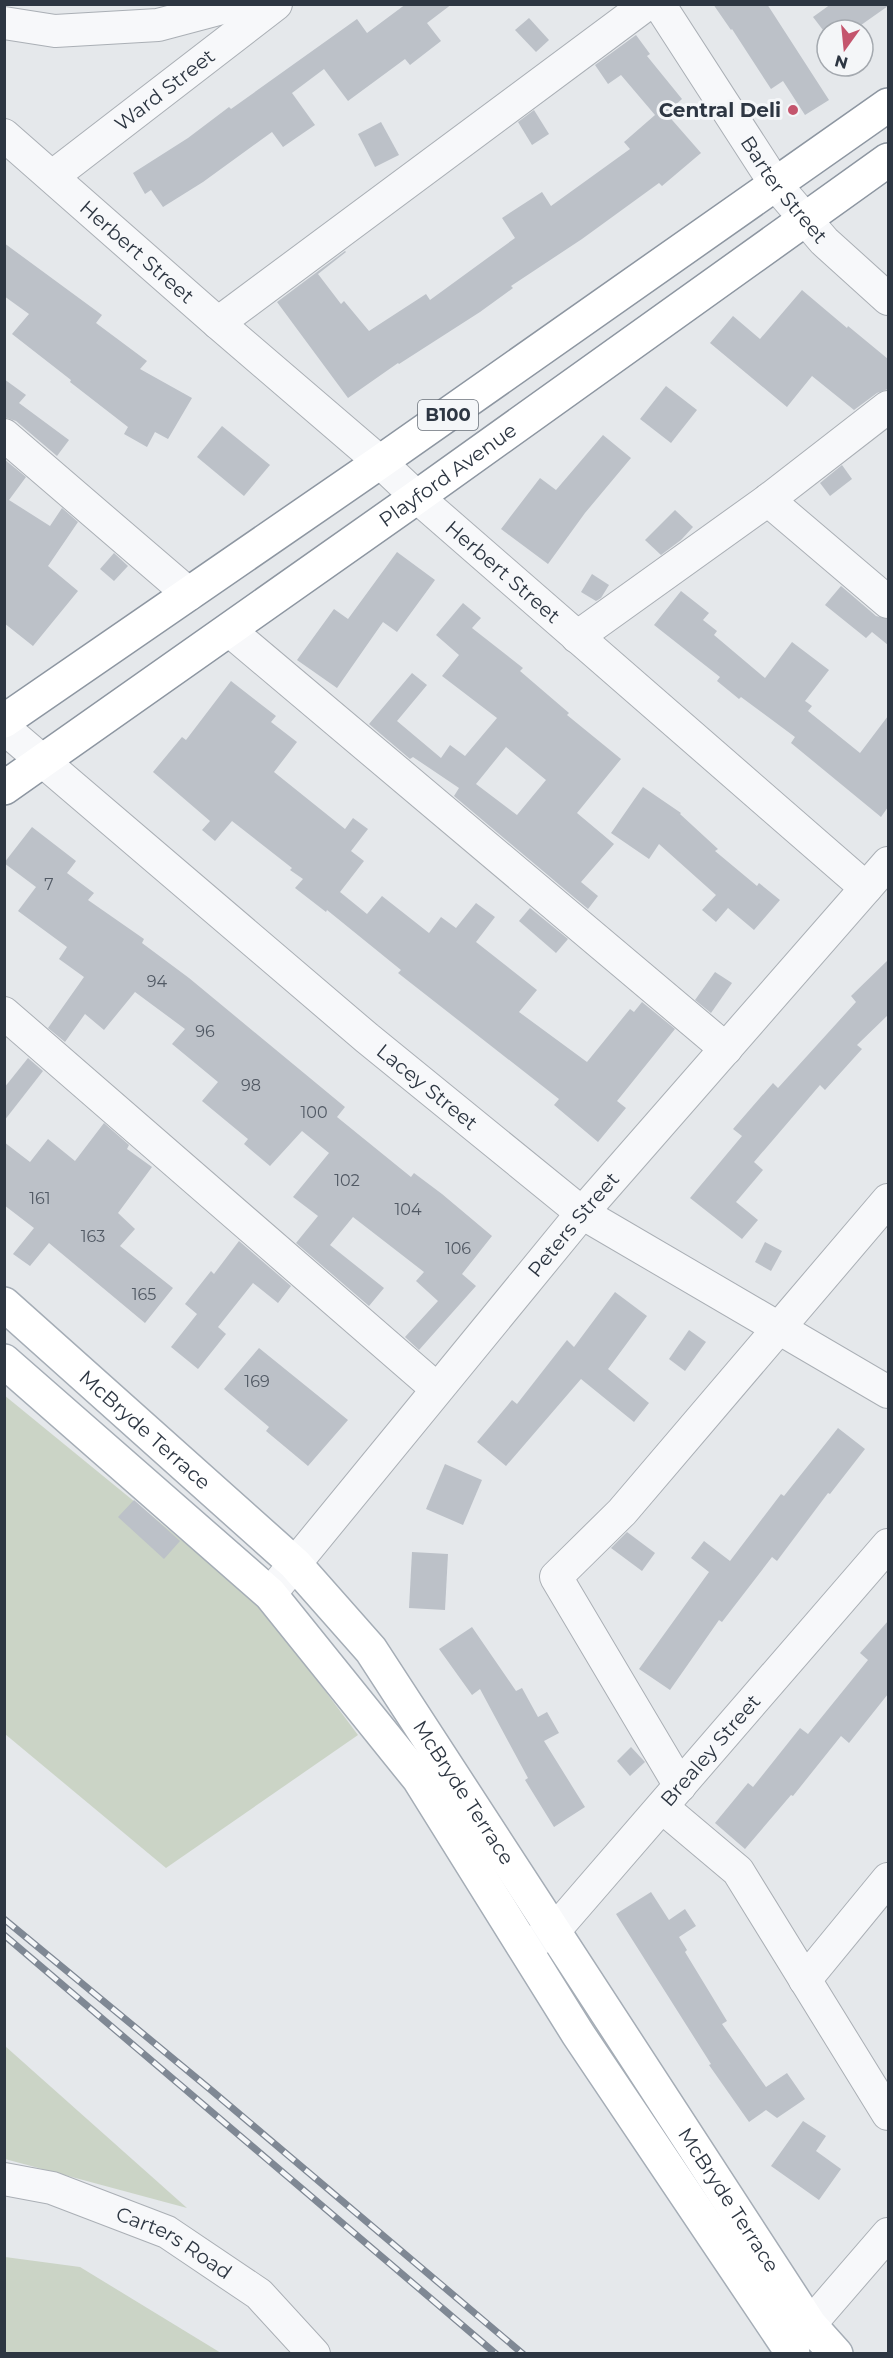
<svg xmlns="http://www.w3.org/2000/svg" width="893" height="2358" viewBox="0 0 893 2358" font-family="Montserrat,sans-serif">
<style>
.green{fill:#cbd4c6}
.building{fill:#bcc1c8;fill-rule:evenodd}
.lines{fill:none;stroke-linecap:round;stroke-linejoin:round}
.minor-casing{stroke:#aaafb5;stroke-width:34}
.major-casing{stroke:#a5adb6;stroke-width:36}
.highway-casing{stroke:#8d96a1;stroke-width:36}
.minor{stroke:#f7f8fa;stroke-width:32}
.major{stroke:#fff;stroke-width:33}
.highway{stroke:#fff;stroke-width:33}
.rail-casing{stroke:#7f8894;stroke-width:7}
.rail{stroke:#f4f6f8;stroke-width:4.5;stroke-dasharray:14;stroke-linecap:butt}
.poi-dot{fill:#c4556d;stroke:#f4f6f8;stroke-width:2}
.labels{text-anchor:middle;stroke-width:6;stroke-linejoin:round;paint-order:stroke}
.number-label{font-size:16px;fill:#515964}
.shield{fill:#f4f6f8;stroke:#697079;stroke-width:1.5}
.shield-label{font-size:18px;font-weight:bold;fill:#2d3642}
.street-label{font-size:20px;fill:#2d3642;stroke:#f4f6f8}
.poi-label{font-size:20px;font-weight:bold;fill:#2d3642;stroke:#f4f6f8;text-anchor:end}
</style>
<rect width="100%" height="100%" fill="#e5e8eb"/>
<!-- green -->
<g class="green">
<path d="M4 1395 261 1605 358 1735 166 1868 5 1734Z"/>
<path d="M5 2046 187 2208 5 2159Z"/>
<path d="M5 2257 80 2267 221 2353H5Z"/>
</g>
<!-- building -->
<g class="building">
<path d="M406 4H452L427 23 441 41 410 65 405 59 348 101 324 69 292 93 315 125 283 147 272 132 203 182 163 207 151 190 145 194 133 173 188 138 229 107 231 109 357 19 367 33Z"/>
<path d="M713 4H767L829 100 805 115 783 81 771 89 732 29 731 30Z"/>
<path d="M831 4H888V6L854 30H823L813 17Z"/>
<path d="M529 18 549 40 536 52 515 30Z"/>
<path d="M636 35 650 54 647 56 682 99 666 113 701 153 662 186 659 183 582 239 511 286 513 288 480 312 399 364 398 363 348 398 277 302 345 251 346 252 318 274 341 304 344 301 369 331 426 294 430 300 515 238 502 218 542 192 551 206 630 149 624 142 655 115 621 75 608 84 595 65Z"/>
<path d="M534 110 549 134 532 145 518 122Z"/>
<path d="M381 122 399 155 375 167 358 134Z"/>
<path d="M4 243 102 315 96 323 147 361 140 369 192 398 168 439 155 432 147 447 124 434 128 427 70 382 71 380 12 334 29 314 4 296Z"/>
<path d="M802 290 847 328 848 326 888 359V389L877 393 854 410 812 376 787 407 710 343 733 316 760 339Z"/>
<path d="M4 379 26 395 19 403 69 440 57 456 16 421 4 417Z"/>
<path d="M666 386 697 410 671 443 640 419Z"/>
<path d="M222 426 270 465 244 496 197 457Z"/>
<path d="M603 435 631 458 585 513 548 564 501 529 540 478 556 490Z"/>
<path d="M4 459 26 477 9 500 50 526 62 508 78 522 48 566 78 591 33 646 4 623Z"/>
<path d="M842 465 852 479 830 496 820 483Z"/>
<path d="M675 510 693 527 681 540 661 555 645 540Z"/>
<path d="M397 552 435 580 397 632 383 622 337 688 297 660 334 609 348 619Z"/>
<path d="M114 553 128 566 114 581 100 569Z"/>
<path d="M592 574 609 585 601 598 596 601 581 592Z"/>
<path d="M841 586 876 616 888 619V645L872 632 866 638 825 605Z"/>
<path d="M681 591 709 613 703 620 717 631 714 635 765 678 792 642 829 670 805 701 812 706 808 711 860 753 888 716V807L881 817 791 743 795 737 741 697 739 699 717 681 720 677 654 625Z"/>
<path d="M463 603 481 618 472 628 523 668 520 671 569 713 567 715 621 759 577 813 614 844 581 882 598 896 588 909 454 796 459 788 413 757 410 759 369 724 412 673 427 685 397 721 441 758 450 745 465 756 497 718 442 676 459 655 436 635ZM506 747 546 780 517 815 476 784Z"/>
<path d="M231 681 276 716 271 722 297 742 274 772 345 829 353 818 368 829 351 851 364 861 340 892 367 914 382 896 429 933 441 917 456 928 476 903 495 917 476 942 537 990 519 1012 587 1062 630 1009 634 1012 642 1002 675 1029 617 1101 626 1108 598 1142 554 1105 559 1099 398 973 401 970 327 910 326 912 295 888 303 879 290 870 292 868 232 821 215 841 202 830 210 821 153 772 182 737 186 740Z"/>
<path d="M643 787 681 813 680 814 718 849 715 851 757 886 759 883 780 900 754 930 728 908 716 922 702 910 716 895 659 844 649 859 611 833Z"/>
<path d="M32 827 76 861 67 873 94 893 88 900 144 939 142 943 189 978 345 1107 337 1117 411 1177 414 1173 442 1194 492 1236 462 1274 476 1286 419 1350 405 1337 438 1301 416 1281 424 1272 353 1217 330 1245 384 1288 369 1306 296 1243 318 1216 293 1197 329 1153 302 1131 270 1166 244 1144 248 1139 202 1101 218 1082 172 1044 185 1029 135 992 104 1030 85 1014 65 1042 48 1028 84 977 59 959 67 947 18 911 36 887 4 863Z"/>
<path d="M530 908 568 939 556 953 519 921Z"/>
<path d="M888 960V1015L857 1045 862 1049 825 1090 820 1085 754 1162 763 1170 736 1202 758 1220 742 1239 690 1198 742 1136 733 1129 773 1083 778 1088 856 1002 851 996Z"/>
<path d="M715 972 732 983 711 1013 695 1000Z"/>
<path d="M28 1058 43 1071 4 1121V1088Z"/>
<path d="M104 1123 129 1145 127 1149 152 1167 118 1213 135 1229 120 1246 173 1288 145 1323 49 1243 30 1266 13 1254 34 1228 4 1205V1142L30 1162 48 1139 75 1161Z"/>
<path d="M239 1241 291 1286 278 1303 253 1283 218 1327 226 1334 198 1369 171 1347 197 1314 185 1304 211 1271 214 1274Z"/>
<path d="M765 1242 782 1251 771 1271 755 1262Z"/>
<path d="M615 1292 647 1316 608 1369 649 1403 634 1422 581 1379 506 1466 477 1442 512 1400 517 1404 567 1340 574 1347Z"/>
<path d="M689 1330 706 1342 685 1371 669 1359Z"/>
<path d="M259 1348 348 1420 308 1466 266 1431 269 1427 224 1389Z"/>
<path d="M838 1428 865 1449 830 1494 828 1493 777 1561 772 1557 722 1622 719 1620 670 1690 639 1669 709 1572 691 1558 704 1541 730 1561 781 1494 784 1496Z"/>
<path d="M445 1464 482 1480 463 1525 426 1509Z"/>
<path d="M134 1500 180 1541 164 1559 118 1517Z"/>
<path d="M627 1532 655 1553 642 1571 611 1548Z"/>
<path d="M412 1552 448 1554 445 1610 409 1608Z"/>
<path d="M888 1621V1694L849 1743 841 1736 793 1796 791 1795 745 1849 715 1823 748 1783 753 1787 800 1728 808 1734 868 1660 860 1653Z"/>
<path d="M472 1627 516 1691 522 1688 538 1717 547 1712 559 1733 544 1741 585 1807 554 1827 525 1780 528 1778 480 1689 472 1695 439 1649Z"/>
<path d="M631 1747 645 1762 630 1776 617 1761Z"/>
<path d="M651 1892 669 1920 685 1909 696 1926 679 1937 687 1950 685 1952 727 2021 722 2024 766 2087 787 2073 805 2099 777 2118 766 2110 749 2122 709 2065 711 2064 616 1914Z"/>
<path d="M803 2121 826 2136 816 2151 841 2169 819 2200 771 2166Z"/>
</g>
<g class="lines">
<!-- minor casing -->
<g class="minor-casing">
<g id="minor">
<path id="s1" d="M659 4 776 185 824 241 888 299"/>
<path d="M4 23 55 31 158 25 237 4"/>
<path id="s2" d="M4 135 218 323 380 462 417 497 866 888"/>
<path id="s3" d="M53 176 276 4"/>
<path d="M218 323 647 4"/>
<path d="M4 435 189 594"/>
<path d="M768 500 888 602"/>
<path d="M229 630 726 1049"/>
<path d="M577 637 768 500 888 407"/>
<path id="s4" d="M4 728 367 1038 582 1213 888 1392"/>
<path d="M4 1013 437 1389"/>
<path id="s5" d="M270 1594 582 1213 888 863"/>
<path d="M680 1786 556 1577 622 1512 888 1200"/>
<path d="M662 1807 738 1871 888 2114"/>
<path id="s6" d="M524 1947 554 1931 888 1545"/>
<path d="M805 1980 888 1879"/>
<path id="s7" d="M4 2179 52 2188 167 2232 259 2294 314 2354"/>
<path d="M793 2344 888 2234"/>
</g>
</g>
<!-- major casing -->
<g class="major-casing">
<g id="major">
<path id="s8" d="M4 1304 295 1564 371 1650 810 2325 836 2354"/>
<path d="M4 1361 270 1594 419 1779 578 2034 793 2354"/>
</g>
</g>
<!-- highway casing -->
<g class="highway-casing">
<g id="highway">
<path d="M4 721 380 462 888 105"/>
<path id="s9" d="M4 788 417 497 888 160"/>
</g>
</g>
<!-- minor -->
<use href="#minor" class="minor"/>
<!-- major -->
<use href="#major" class="major"/>
<!-- highway -->
<use href="#highway" class="highway"/>
<!-- rail casing -->
<g class="rail-casing">
<g id="rail">
<path d="M4 1919 211 2090 523 2354"/>
<path d="M4 1935 496 2354"/>
</g>
</g>
<!-- rail -->
<use href="#rail" class="rail"/>
</g>
<!-- markers -->
<circle class="poi-dot" cx="793" cy="110" r="6"/>
<g class="labels">
<!-- number labels -->
<g class="number-label">
<text x="49" y="890">7</text>
<text x="157" y="987">94</text>
<text x="205" y="1037">96</text>
<text x="251" y="1091">98</text>
<text x="314" y="1118">100</text>
<text x="347" y="1186">102</text>
<text x="40" y="1204">161</text>
<text x="408" y="1215">104</text>
<text x="93" y="1242">163</text>
<text x="458" y="1254">106</text>
<text x="144" y="1300">165</text>
<text x="257" y="1387">169</text>
</g>
<!-- shield labels -->
<rect class="shield" x="418" y="400" width="60" height="30" rx="4.5"/>
<g class="shield-label">
<text x="448" y="421">B100</text>
</g>
<!-- street labels -->
<g class="street-label">
<text dy="7" stroke="none"><textPath href="#s3" startOffset="141">Ward Street</textPath></text>
<text dy="7" stroke="none"><textPath href="#s1" startOffset="224">Barter Street</textPath></text>
<text dy="7" stroke="none"><textPath href="#s2" startOffset="177">Herbert Street</textPath></text>
<text dy="7" stroke="none"><textPath href="#s9" startOffset="543">Playford Avenue</textPath></text>
<text dy="7" stroke="none"><textPath href="#s2" startOffset="663">Herbert Street</textPath></text>
<text dy="7" stroke="none"><textPath href="#s4" startOffset="555">Lacey Street</textPath></text>
<text dy="7" stroke="none"><textPath href="#s5" startOffset="478">Peters Street</textPath></text>
<text dy="7" stroke="none"><textPath href="#s8" startOffset="189">McBryde Terrace</textPath></text>
<text dy="7" stroke="none"><textPath href="#s6" startOffset="273">Brealey Street</textPath></text>
<text dy="7" stroke="none"><textPath href="#s8" startOffset="675">McBryde Terrace</textPath></text>
<text dy="7" stroke="none"><textPath href="#s8" startOffset="1161">McBryde Terrace</textPath></text>
<text dy="7" stroke="none"><textPath href="#s7" startOffset="183">Carters Road</textPath></text>
</g>
<!-- poi labels -->
<g class="poi-label">
<text x="781" y="117">Central Deli</text>
</g>
</g>
<!-- border -->
<rect width="893" height="2358" fill="none" stroke="#2d3642" stroke-width="12"/>
<!-- north arrow -->
<g transform="translate(845 48) rotate(195)"><circle r="28" fill="#f4f6f8" stroke="#a4a9af" stroke-width="1.5"/>
<path d="M0-4.5L10 22L0 15L-10 22Z" fill="#c4556d"/>
<text y="-9" font-size="16" font-weight="bold" text-anchor="middle" fill="#2d3642">N</text>
</g>
</svg>
